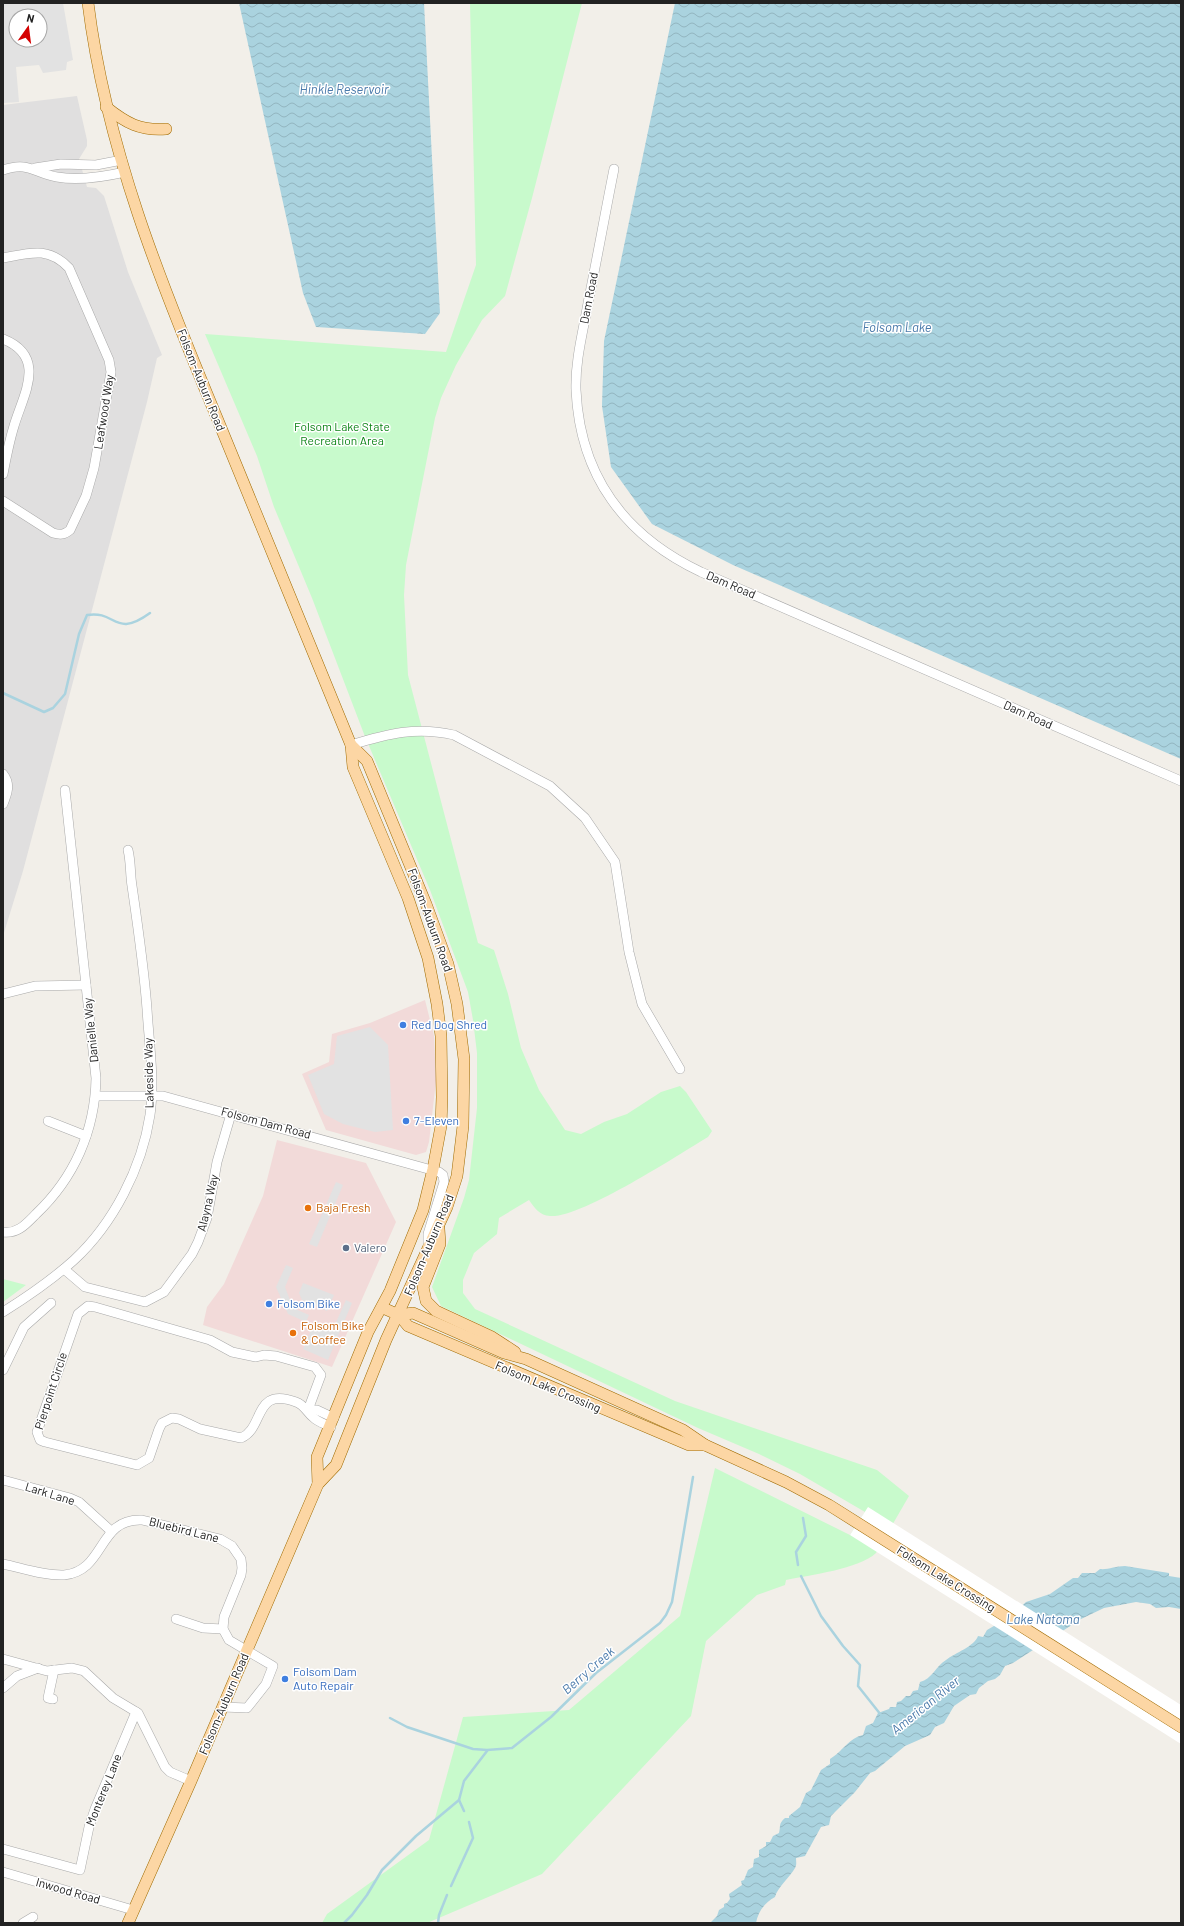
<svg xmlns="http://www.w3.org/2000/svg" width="1184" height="1926" viewBox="0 0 1184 1926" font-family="Barlow,sans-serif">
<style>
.residential{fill:#e0dfdf}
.commercial{fill:#f2dad9}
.park{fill:#c8facc}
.parking{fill:#e2e2e2;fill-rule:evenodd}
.water{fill:url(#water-waves)}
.pier{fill:#fff}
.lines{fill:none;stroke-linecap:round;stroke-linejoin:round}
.stream{stroke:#aad3df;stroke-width:2.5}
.minor-casing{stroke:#a9a9a9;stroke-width:10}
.major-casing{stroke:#a06b00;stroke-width:12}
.minor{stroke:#fff;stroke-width:9}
.major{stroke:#fcd6a4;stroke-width:11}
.shop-dot{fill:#3f7fe0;stroke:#fff;stroke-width:1.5}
.food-dot{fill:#e8710a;stroke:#fff;stroke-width:1.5}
.service-dot{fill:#5c6f8a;stroke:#fff;stroke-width:1.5}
.labels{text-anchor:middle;stroke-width:3;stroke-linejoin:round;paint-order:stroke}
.street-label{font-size:12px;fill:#222;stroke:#fff}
.park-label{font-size:12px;fill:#0c8416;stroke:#fff}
.shop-label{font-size:12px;fill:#366cbe;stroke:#fff;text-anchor:start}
.food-label{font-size:12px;fill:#c56008;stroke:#fff;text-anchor:start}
.service-label{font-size:12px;fill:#4e5e75;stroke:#fff;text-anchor:start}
.water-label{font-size:13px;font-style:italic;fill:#4a7aab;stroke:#fff}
</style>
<defs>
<pattern id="water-waves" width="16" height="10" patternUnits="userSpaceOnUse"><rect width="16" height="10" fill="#aad3df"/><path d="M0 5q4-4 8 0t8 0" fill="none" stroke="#92b5bf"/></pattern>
</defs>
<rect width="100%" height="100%" fill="#f2efe9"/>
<!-- residential -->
<path class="residential" d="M77 96 87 140V146L79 159 87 187 96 188 104 196 128 272 162 355 157 358 147 402 23 871 3 936V105Z"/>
<!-- commercial -->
<g class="commercial">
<path d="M425 1000 434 1036 436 1081 429 1142 426 1152 416 1155 326 1130 302 1074 329 1062 332 1034 370 1023Z"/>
<path d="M277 1140 366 1163 396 1222 332 1367 203 1325 207 1307 224 1284 263 1196Z"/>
</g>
<!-- park -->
<g class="park">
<path d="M470 3H582L532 198 505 296 482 320 456 365 441 398 435 418 406 565 404 595 408 675 478 943 494 950 508 994 521 1048 539 1090 565 1130 581 1134 604 1122 627 1114 661 1092 680 1086 686 1092 712 1131 708 1137C678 1155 580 1219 550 1216 540 1216 534 1207 529 1200L499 1218 497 1234 474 1253 463 1280V1293L475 1309 675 1401 877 1470 909 1496 876 1553C859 1569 810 1575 786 1580L785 1585 757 1595 706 1641 691 1716 542 1874 427 1923H322L327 1914 429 1840 463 1717 569 1710 680 1616 715 1468 850 1535 865 1512 800 1474 759 1454 698 1428 441 1306 432 1287 464 1198 469 1180 477 1108V1053L473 1020 468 992 430 890 364 734 312 598 274 507 257 456 205 334 446 352 476 265Z"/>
<path d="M3 1279 26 1285 3 1302Z"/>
</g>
<!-- parking -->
<g class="parking">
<path d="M3 3H63L73 60 67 62 66 70 43 73 39 65 16 67 19 102 3 103ZM16 16H40V40H16Z"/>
<path d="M370 1027 388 1045 393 1130 375 1132 343 1124 324 1114 308 1075 334 1064 337 1036Z"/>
<path d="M336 1182 343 1185 317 1247 309 1244Z"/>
<path d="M286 1265 293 1268 285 1287 293 1308 309 1315 306 1322 288 1314 276 1287Z"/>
<path d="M303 1283 334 1295 327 1311 302 1300 299 1293Z"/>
<path d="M346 1300 352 1303 328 1360 303 1349 315 1321 333 1329Z"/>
</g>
<!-- water -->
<g class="water">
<path d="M239 3H424L440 313 425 334 316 327 303 293Z"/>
<path d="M675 3H1181V759L733 565 652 524 611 467 602 406 604 341Z"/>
<path d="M1125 1566 1169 1573V1576L1181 1578V1609L1169 1607 1156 1608 1150 1604 1136 1602 1104 1608 1081 1619 1013 1663 1005 1666 1000 1675 995 1679 988 1681 979 1688 976 1694 970 1695 954 1706 944 1723 935 1727 930 1735 905 1746 875 1771 870 1773 855 1792 831 1816 829 1825 821 1827 805 1856 796 1858C796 1861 797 1865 795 1868 790 1877 777 1888 775 1897 765 1902 758 1912 756 1923H710L717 1916 719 1910 724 1907V1904L727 1903 730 1899 729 1894 742 1885 741 1881 744 1880 748 1870 753 1867 754 1859 759 1857V1850L766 1846V1842H770L773 1836 779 1833C781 1826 778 1824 785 1818H789V1816L800 1807 806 1793 811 1790 821 1770 830 1764V1759C842 1752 849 1738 863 1735L866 1726 873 1723 878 1713 889 1709 890 1707H896L897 1702 901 1701 906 1696H910L913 1691 918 1690 920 1682C932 1679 936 1666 946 1660 955 1653 975 1646 978 1636L983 1637 987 1630 1011 1616 1026 1602 1050 1594 1073 1578H1078L1082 1573H1095L1100 1569C1107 1570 1116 1566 1125 1566Z"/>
</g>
<!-- pier -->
<path class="pier" d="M868 1507 1181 1705V1744L850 1535Z"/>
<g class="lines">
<!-- stream -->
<g class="stream">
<path d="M3 693 44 712 53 708 65 694 79 634 87 615C117 610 114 639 150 613"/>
<path d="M798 1565 796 1552 806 1536 803 1518"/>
<path d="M801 1576 821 1616 843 1646 860 1665 858 1686 881 1715"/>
<path d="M390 1718 407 1727 473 1749 487 1750 512 1748 551 1717 596 1673 660 1623 666 1615 672 1602 693 1477"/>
<path d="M464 1811 459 1800 464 1781 487 1751"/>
<path d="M451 1886 473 1838 469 1822"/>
<path d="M344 1923 352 1915 367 1895 382 1870 416 1836 459 1800"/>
<path d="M438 1923 439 1915 447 1895"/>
</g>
<!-- minor casing -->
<g class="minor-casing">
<g id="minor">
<path d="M35 168 61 164 96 165 122 160"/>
<path d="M614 169C605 214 597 259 588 303 583 332 575 361 576 390 580 476 625 536 701 572L1181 781"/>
<path d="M3 170C29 161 34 173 57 177 79 181 103 177 125 172"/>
<path d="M3 258C30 253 48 246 69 268L109 360 111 372 94 468 86 496 70 530C64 535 60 535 53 533L3 501"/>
<path d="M3 339C48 357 23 395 14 426 9 442 6 458 3 474"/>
<path d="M351 745C387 734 416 726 454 735L550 786 585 818 615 862 629 952 642 1004 680 1069"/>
<path d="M3 774C11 784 7 794 3 804"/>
<path d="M3 994 35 986 86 985"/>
<path d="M96 1096H163L439 1172 443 1175 444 1182 428 1234V1246"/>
<path d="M48 1121 86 1136"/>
<path d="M3 1232C18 1234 26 1224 36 1214 74 1178 95 1131 96 1078L65 790"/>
<path d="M64 1269 85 1287 145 1302 164 1292 192 1254 198 1242 207 1218 217 1162 231 1114"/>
<path d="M3 1312C27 1297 53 1279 74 1260 113 1224 142 1168 150 1115 155 1081 149 1043 147 1009 144 968 138 927 132 886 130 874 131 862 128 850"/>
<path d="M3 1370 24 1327 51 1303"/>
<path d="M308 1410 321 1375 315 1367 276 1356 264 1355 256 1357 232 1352 210 1340 95 1307 88 1306 78 1314 37 1432 40 1440 45 1442 137 1465 149 1458 159 1429 162 1423 172 1418 179 1419 200 1429 241 1438C265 1428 253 1386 296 1402 305 1405 307 1413 314 1418 318 1422 325 1424 331 1427"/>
<path d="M308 1410H317L334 1418"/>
<path d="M3 1480 70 1498 79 1502 111 1531"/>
<path d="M3 1564C22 1568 44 1576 64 1575 106 1571 97 1518 142 1520L220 1539 232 1546 241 1559 242 1568 241 1575 224 1617 223 1629 229 1640 273 1666 266 1684 247 1708 223 1707"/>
<path d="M176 1619 203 1628 223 1629"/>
<path d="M3 1659 47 1671 72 1668 84 1671 113 1698 138 1713 165 1767 170 1772 191 1781"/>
<path d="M3 1688 17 1676 38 1668"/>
<path d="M53 1699 48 1698 54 1670"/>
<path d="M3 1849 80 1870 89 1827 95 1809 136 1712"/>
<path d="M3 1872 133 1910"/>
<path d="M23 1923 33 1917"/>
</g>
</g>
<!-- major casing -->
<g class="major-casing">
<g id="major">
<path d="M88 3C106 148 161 284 217 418 262 527 306 636 351 745L353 767 408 898 428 958 437 1004 441 1036 442 1097 441 1126 433 1169 423 1210 390 1291 368 1332 317 1457 318 1484"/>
<path d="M106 107C126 123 140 131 166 129"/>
<path d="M439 1229 440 1244 423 1287 426 1301 436 1311 492 1337 515 1352"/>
<path d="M383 1308 399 1315 408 1326 689 1445H705"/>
<path d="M399 1315 413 1313 504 1353 526 1359 683 1430 705 1445 786 1482 829 1505 1181 1727"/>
<path d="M128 1923 191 1781 318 1484 336 1465 386 1340 447 1207 457 1176 463 1126 464 1059 457 1004 448 964 426 904 367 761 351 745"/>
</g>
</g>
<!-- minor -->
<use href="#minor" class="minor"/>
<!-- major -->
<use href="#major" class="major"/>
</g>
<!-- markers -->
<g class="shop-dot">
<circle cx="403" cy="1025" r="4"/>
<circle cx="406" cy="1121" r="4"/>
<circle cx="269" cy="1304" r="4"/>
<circle cx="285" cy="1679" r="4"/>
</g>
<g class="food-dot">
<circle cx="308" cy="1208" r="4"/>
<circle cx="293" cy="1333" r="4"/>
</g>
<circle class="service-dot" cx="346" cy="1248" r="4"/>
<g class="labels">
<!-- street labels -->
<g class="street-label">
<text transform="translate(589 298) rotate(-79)" y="4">Dam Road</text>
<text transform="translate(201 380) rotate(68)" y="4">Folsom-Auburn Road</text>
<text transform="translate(104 412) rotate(-81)" y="4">Leafwood Way</text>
<text transform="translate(731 585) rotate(23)" y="4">Dam Road</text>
<text transform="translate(1028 715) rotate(24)" y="4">Dam Road</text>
<text transform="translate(430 920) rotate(70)" y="4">Folsom-Auburn Road</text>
<text transform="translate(91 1030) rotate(-96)" y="4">Danielle Way</text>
<text transform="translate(149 1073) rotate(-91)" y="4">Lakeside Way</text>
<text transform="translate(266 1123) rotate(15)" y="4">Folsom Dam Road</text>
<text transform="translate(208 1203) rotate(-77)" y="4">Alayna Way</text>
<text transform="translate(429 1245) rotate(-67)" y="4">Folsom-Auburn Road</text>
<text transform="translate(548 1387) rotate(23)" y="4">Folsom Lake Crossing</text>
<text transform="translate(51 1391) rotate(-72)" y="4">Pierpoint Circle</text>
<text transform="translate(50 1494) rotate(17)" y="4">Lark Lane</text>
<text transform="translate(184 1530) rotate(14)" y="4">Bluebird Lane</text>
<text transform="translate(946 1579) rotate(32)" y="4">Folsom Lake Crossing</text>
<text transform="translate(224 1704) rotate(-67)" y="4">Folsom-Auburn Road</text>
<text transform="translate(104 1790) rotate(-68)" y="4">Monterey Lane</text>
<text transform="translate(68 1891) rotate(16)" y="4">Inwood Road</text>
</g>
<!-- park labels -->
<g class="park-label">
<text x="342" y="431">Folsom Lake State<tspan x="342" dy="14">Recreation Area</tspan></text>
</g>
<!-- shop labels -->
<g class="shop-label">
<text x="411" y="1029">Red Dog Shred</text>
<text x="414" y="1125">7-Eleven</text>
<text x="277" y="1308">Folsom Bike</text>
<text x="293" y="1676">Folsom Dam<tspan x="293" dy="14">Auto Repair</tspan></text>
</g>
<!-- food labels -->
<g class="food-label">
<text x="316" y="1212">Baja Fresh</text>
<text x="301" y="1330">Folsom Bike<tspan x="301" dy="14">&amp; Coffee</tspan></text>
</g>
<!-- service labels -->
<g class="service-label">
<text x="354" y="1252">Valero</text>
</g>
<!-- water labels -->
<g class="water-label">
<text x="344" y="94">Hinkle Reservoir</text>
<text x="897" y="332">Folsom Lake</text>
<text x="1043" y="1624">Lake Natoma</text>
<text transform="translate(588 1670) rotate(-41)" y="5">Berry Creek</text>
<text transform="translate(925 1705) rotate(-39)" y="5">American River</text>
</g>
</g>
<!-- border -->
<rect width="1184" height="1926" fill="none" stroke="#222222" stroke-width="8"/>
<!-- north arrow -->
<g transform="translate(28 28) rotate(14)"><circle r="19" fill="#ffffff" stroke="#a7a7a7"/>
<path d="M0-3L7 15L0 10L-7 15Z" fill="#d40000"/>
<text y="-6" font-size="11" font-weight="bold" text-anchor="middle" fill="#222222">N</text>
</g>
</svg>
